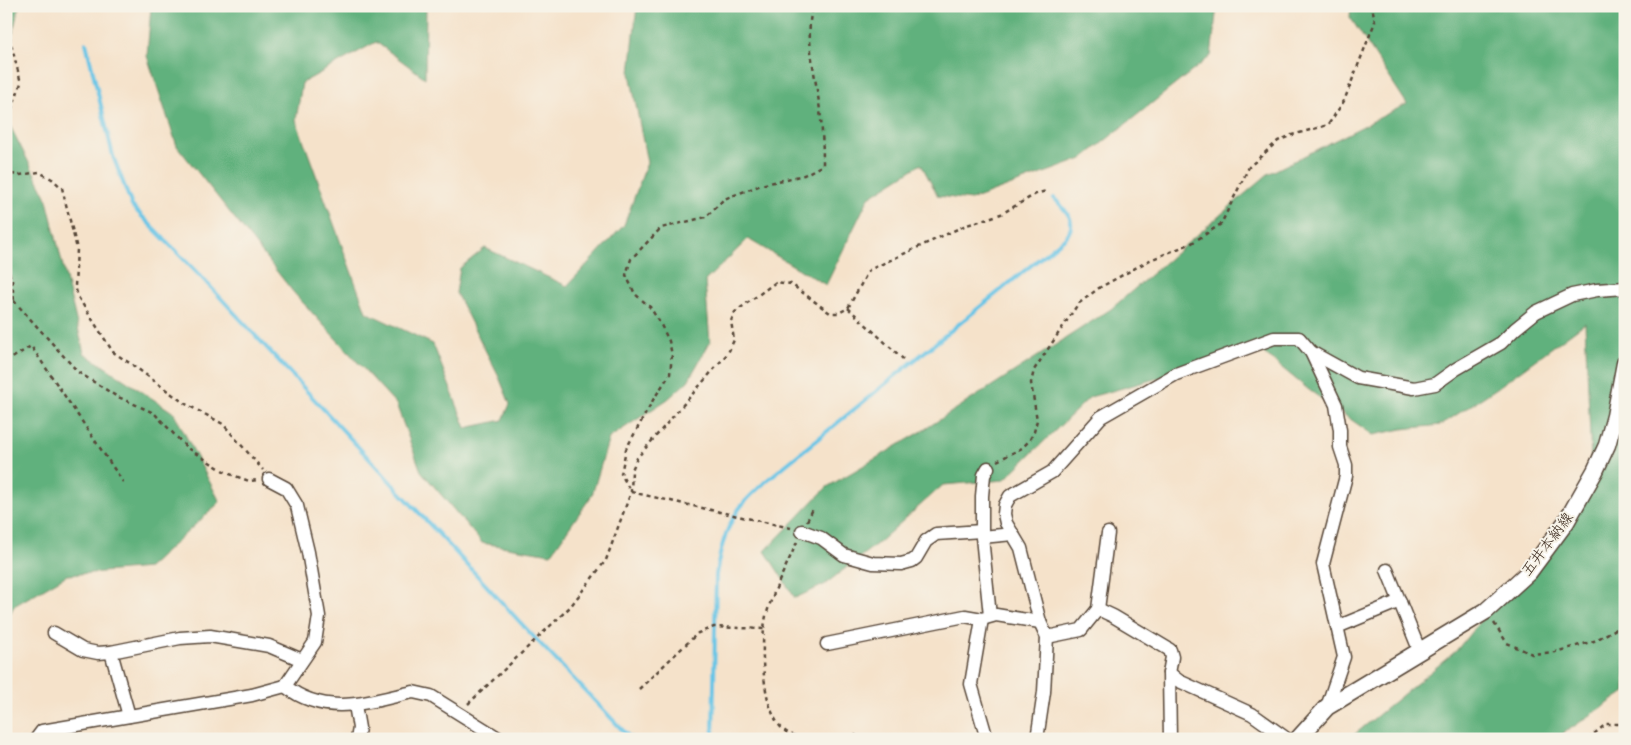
<svg xmlns="http://www.w3.org/2000/svg" width="1631" height="745" viewBox="0 0 1631 745" font-family="'Balsamiq Sans','Klee One',sans-serif">
<style>
.forest{fill:#60b17d;stroke:#4e6e4e}
.lines{fill:none;stroke-linecap:round;stroke-linejoin:round}
.stream{stroke:#68c5e6;stroke-width:4}
.minor-casing{stroke:#574638;stroke-width:15}
.major-casing{stroke:#574638;stroke-width:19}
.path{stroke:#574638;stroke-width:2.5;stroke-dasharray:4 4;stroke-linecap:butt}
.minor{stroke:#fff;stroke-width:12}
.major{stroke:#fff;stroke-width:16}
.labels{text-anchor:middle;stroke-width:4;stroke-linejoin:round;paint-order:stroke}
.street-label{font-size:15px;fill:#3b2a1e;stroke:#f7f3e8}
</style>
<rect width="100%" height="100%" fill="#f7f3e8"/>
<filter id="ink" filterUnits="userSpaceOnUse"><feTurbulence type="fractalNoise" baseFrequency=".02" numOctaves="2"/><feDisplacementMap in="SourceGraphic" scale="10" xChannelSelector="R" yChannelSelector="G"/><feConvolveMatrix kernelMatrix="1 2 1 2 8 2 1 2 1" color-interpolation-filters="sRGB"/></filter>
<filter id="wash" filterUnits="userSpaceOnUse"><feTurbulence type="fractalNoise" baseFrequency=".0096" numOctaves="4" result="noise"/><feDisplacementMap in="SourceGraphic" scale="20" xChannelSelector="R" yChannelSelector="G"/><feGaussianBlur stdDeviation="1.12" result="paint"/><feColorMatrix in="noise" values="0 0 0 0 0 0 0 0 0 0 0 0 0 0 0 0 0 1.4 0 .05"/><feComposite in="paint" operator="in"/></filter>
<g filter="url(#wash)">
<rect width="100%" height="100%" fill="#f5e2ca"/>
<!-- forest -->
<g class="forest">
<path d="M6 6H19L6 62Z"/>
<path d="M151 6H426L425 78 376 42 302 83 296 120 366 312 433 344 466 428 503 420 510 404 499 377 456 293 460 268 485 248 567 286 624 225 647 163 630 73 637 6H1217L1211 56 1082 159 971 200 938 196 921 164 869 197 826 285 748 239 705 281 710 342 688 381 668 399 609 438 592 495 551 554 482 543 421 471 396 404 294 293 177 146 147 56Z"/>
<path d="M1351 6H1625V692L1555 739H1349L1456 651 1592 481 1585 323 1497 388 1441 425 1402 429 1373 435 1309 390 1260 350 1090 397 1004 480 943 485 878 543 824 585 795 598 765 551 827 487 919 433 1111 309 1268 174 1407 104 1350 17Z"/>
<path d="M6 118 46 196 84 353 174 413 220 502 148 568 67 575 14 606 6 621Z"/>
</g>
<g class="lines">
<!-- stream -->
<g class="stream">
<path d="M86 43 113 156 132 206 205 281 531 634 631 739"/>
<path d="M713 739 716 575C720 551 725 529 739 509 746 499 757 490 766 481L1066 237C1079 221 1065 210 1054 198"/>
</g>
</g>
</g>
<g filter="url(#ink)">
<g class="lines">
<!-- minor casing -->
<g class="minor-casing">
<g id="minor">
<path d="M1311 352 1358 378 1414 388 1435 384 1456 369 1501 343 1515 329 1536 312 1572 295 1597 290 1625 288"/>
<path d="M988 468 984 475 982 496V537L990 616"/>
<path d="M802 531 821 538 844 555 873 563 901 564 912 561 916 558 926 541 936 534 982 531"/>
<path d="M982 537 1013 534"/>
<path d="M1387 570 1420 652"/>
<path d="M1098 609 1113 616 1170 650 1172 657 1169 673 1170 739"/>
<path d="M982 619 971 684 987 739"/>
<path d="M1337 627 1400 601"/>
<path d="M54 633 83 650 98 653 111 652 180 638 210 636 269 646 302 660"/>
<path d="M1047 637 1081 630 1098 609 1108 533"/>
<path d="M827 644 965 616 982 619 996 615 1040 622"/>
<path d="M111 652 129 716"/>
<path d="M1169 673 1179 681 1252 714 1287 739"/>
<path d="M285 686C326 718 368 702 413 692L431 696 500 739"/>
<path d="M355 705 359 728 357 739"/>
<path d="M36 739 42 731 252 695 285 686 315 642 319 616 308 552 297 506 286 488 269 479"/>
<path d="M1037 739 1044 692 1047 637 1040 622 1021 548 1006 523 1004 514 1005 505 1010 496 1052 472 1101 417 1176 374 1274 338H1299L1311 352 1336 405 1340 430V447L1346 465V476L1323 564 1344 657 1327 707"/>
</g>
</g>
<!-- major casing -->
<g class="major-casing">
<path id="major" d="M1298 739 1327 707 1486 611 1529 572 1566 522 1595 471 1607 445 1615 416 1625 363"/>
</g>
<!-- path -->
<g class="path">
<path d="M6 125 21 83 10 40V18L12 6"/>
<path d="M6 168 11 174 20 175 39 172 52 179 62 188 77 249 75 286 78 297 113 352 134 366 184 403 223 424 263 470"/>
<path d="M6 265 12 280 14 301"/>
<path d="M6 299 14 301 78 372 116 396 154 413 187 448 227 473 249 481 258 480"/>
<path d="M848 308 903 359"/>
<path d="M6 362 31 346 123 482"/>
<path d="M997 461 1022 448 1029 441 1034 432 1037 420 1031 383 1034 370 1078 304 1099 288 1150 260 1192 243 1221 224 1249 167 1278 141 1292 135 1328 125 1344 101 1375 22 1372 6"/>
<path d="M807 521 813 509"/>
<path d="M791 528 631 492 621 474 626 449 653 400 670 374 672 355 669 341 660 323 650 307 635 294 626 275 631 259 661 228 706 217 724 199 761 185 804 175 823 165C823 144 822 124 819 103 816 79 803 26 814 6"/>
<path d="M797 542C787 565 773 591 766 616 760 643 760 721 790 734 809 742 834 736 855 735L860 739"/>
<path d="M1494 623 1507 643 1532 654 1555 652 1594 641 1625 624"/>
<path d="M639 689 698 633 714 627 764 629"/>
<path d="M468 704 570 607 606 560 631 492 632 470 637 458 728 353 734 340 731 321 735 312 776 282 791 284 830 313H839L848 308 869 270 964 226 1001 214 1036 194 1046 191"/>
<path d="M1621 725 1625 729"/>
<path d="M1588 739 1606 724H1625"/>
</g>
<!-- minor -->
<use href="#minor" class="minor"/>
<!-- major -->
<use href="#major" class="major"/>
</g>
</g>
<g class="labels">
<!-- street labels -->
<g class="street-label">
<text transform="translate(1547 544) rotate(-53)" y="5">五井本納線</text>
</g>
</g>
<!-- margin -->
<rect width="1631" height="745" fill="none" stroke="#f7f3e8" stroke-width="25"/>
</svg>
